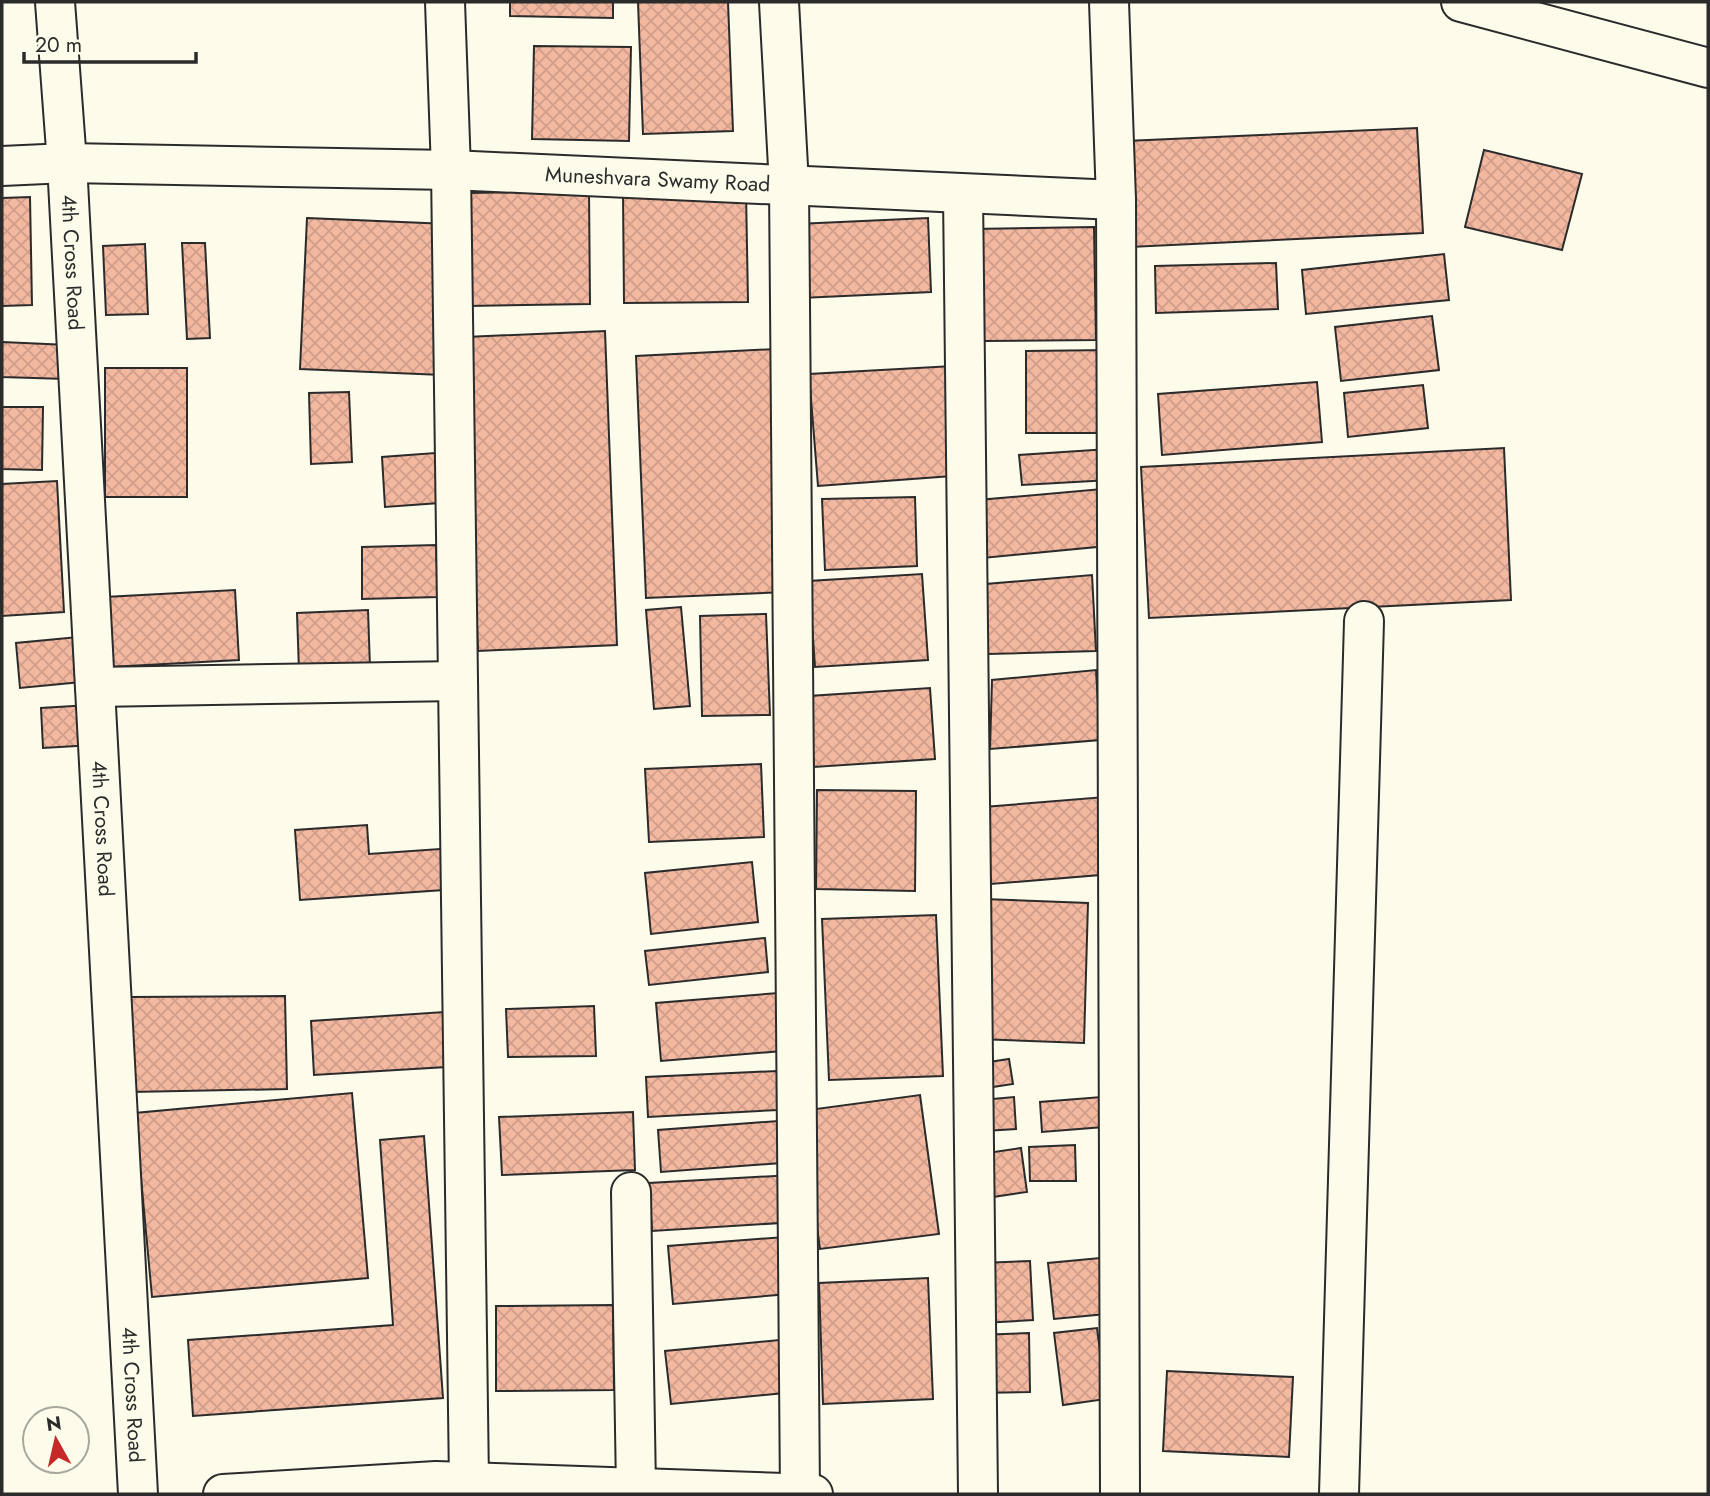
<svg xmlns="http://www.w3.org/2000/svg" width="1710" height="1496" viewBox="0 0 1710 1496" font-family="Jost,sans-serif">
<style>
.building{fill:url(#building-cross-hatch);stroke:#2b2b2b;stroke-width:2}
.lines{fill:none;stroke-linecap:round;stroke-linejoin:round}
.minor-casing{stroke:#2b2b2b;stroke-width:42}
.primary-casing{stroke:#2b2b2b;stroke-width:42}
.minor{stroke:#fdfbea;stroke-width:38}
.primary{stroke:#fdfbea;stroke-width:38}
.labels{text-anchor:middle;stroke-width:5;stroke-linejoin:round;paint-order:stroke}
.street-label{font-size:21px;fill:#2b2b2b;stroke:#fdfbea}
</style>
<defs>
<pattern id="building-cross-hatch" width="8" height="8" patternUnits="userSpaceOnUse" patternTransform="scale(1.75)"><rect width="8" height="8" fill="#f2b8a0"/><path d="M0 0l8 8M0 8l8-8" fill="none" stroke="#d09e8a"/></pattern>
</defs>
<rect width="100%" height="100%" fill="#fdfbea"/>
<!-- building -->
<g class="building">
<path d="M510 2H613V18L510 16Z"/>
<path d="M638 2H728L733 131 643 134Z"/>
<path d="M534 46 631 47 629 141 532 139Z"/>
<path d="M1417 128 1423 233 1130 247 1126 141Z"/>
<path d="M1484 150 1582 174 1562 250 1465 227Z"/>
<path d="M589 191 590 304 468 306 467 193Z"/>
<path d="M746 192 748 302 624 303 623 193Z"/>
<path d="M30 197 32 305 2 306V198Z"/>
<path d="M307 218 448 224 442 375 300 369Z"/>
<path d="M928 218 931 292 801 298 797 224Z"/>
<path d="M1094 227 1096 340 984 341 972 229Z"/>
<path d="M182 243H205L210 338 187 339Z"/>
<path d="M145 244 148 314 106 315 103 246Z"/>
<path d="M1444 254 1449 300 1306 314 1302 270Z"/>
<path d="M1276 263 1278 309 1156 313 1155 266Z"/>
<path d="M1432 316 1439 370 1341 381 1335 327Z"/>
<path d="M605 331 617 645 478 651 466 337Z"/>
<path d="M2 342 68 345 66 379 2 377Z"/>
<path d="M775 349 785 592 646 598 636 356Z"/>
<path d="M1110 350V433H1026V351Z"/>
<path d="M953 366 952 476 818 486 809 374Z"/>
<rect x="105" y="368" width="82" height="129"/>
<path d="M1317 382 1322 442 1162 455 1158 394Z"/>
<path d="M1423 385 1428 428 1348 437 1344 393Z"/>
<path d="M349 392 352 462 311 464 309 393Z"/>
<path d="M2 407H43L42 470 2 469Z"/>
<path d="M1504 448 1511 600 1149 618 1141 467Z"/>
<path d="M1108 449 1110 480 1022 485 1019 455Z"/>
<path d="M435 453 439 503 385 507 382 457Z"/>
<path d="M57 481 64 612 2 616V484Z"/>
<path d="M1102 489 1107 546 983 558 978 500Z"/>
<path d="M915 497 917 566 825 570 822 499Z"/>
<path d="M436 545 438 597 362 599V547Z"/>
<path d="M922 574 928 660 815 667 809 581Z"/>
<path d="M1092 575 1096 651 988 654 986 584Z"/>
<path d="M235 590 239 660 109 667 105 597Z"/>
<path d="M681 607 690 706 654 709 646 610Z"/>
<path d="M368 610 370 668 299 671 297 613Z"/>
<path d="M766 614 770 715 702 716 700 616Z"/>
<path d="M78 637 81 682 20 688 16 643Z"/>
<path d="M1096 670 1100 740 990 749 992 680Z"/>
<path d="M930 688 935 759 814 767 809 696Z"/>
<path d="M90 705 93 745 43 748 41 708Z"/>
<path d="M761 764 764 837 649 842 645 769Z"/>
<path d="M817 790 916 791 915 891 816 889Z"/>
<path d="M1105 797 1112 874 991 884 984 807Z"/>
<path d="M367 825 369 854 454 848 458 889 300 900 295 830Z"/>
<path d="M752 862 758 922 651 934 645 873Z"/>
<path d="M983 899 1088 903 1084 1043 978 1039Z"/>
<path d="M936 915 943 1076 829 1080 822 919Z"/>
<path d="M765 938 768 972 649 985 645 951Z"/>
<path d="M778 993 782 1051 661 1061 656 1003Z"/>
<path d="M285 996 287 1089 131 1092 130 997Z"/>
<path d="M594 1006 596 1056 508 1057 506 1009Z"/>
<path d="M459 1011 463 1066 314 1075 311 1021Z"/>
<path d="M1009 1059 1013 1084 986 1088 982 1063Z"/>
<path d="M777 1071 778 1110 648 1117 646 1077Z"/>
<path d="M352 1093 368 1278 152 1297 135 1113Z"/>
<path d="M920 1095 939 1234 820 1249 801 1111Z"/>
<path d="M1114 1096 1116 1126 1042 1132 1040 1102Z"/>
<path d="M1014 1097 1016 1129 985 1131 982 1100Z"/>
<path d="M633 1112 635 1170 502 1175 499 1117Z"/>
<path d="M778 1121 781 1163 661 1172 658 1130Z"/>
<path d="M424 1136 443 1398 193 1416 188 1340 393 1325 380 1140Z"/>
<path d="M1075 1145 1076 1181H1030L1029 1147Z"/>
<path d="M1021 1148 1027 1192 986 1198 980 1154Z"/>
<path d="M793 1175 796 1222 652 1231 649 1183Z"/>
<path d="M785 1237 789 1294 673 1304 668 1246Z"/>
<path d="M1100 1258 1106 1314 1054 1319 1048 1263Z"/>
<path d="M1030 1261 1033 1320 983 1323 981 1263Z"/>
<path d="M928 1278 933 1399 823 1404 819 1283Z"/>
<path d="M613 1305 614 1390 496 1391V1306Z"/>
<path d="M1097 1328 1106 1399 1063 1405 1054 1333Z"/>
<path d="M1029 1333 1030 1392 978 1393 977 1335Z"/>
<path d="M779 1340 784 1393 671 1404 665 1351Z"/>
<path d="M1167 1371 1293 1377 1289 1457 1163 1451Z"/>
</g>
<g class="lines">
<!-- minor casing -->
<g class="minor-casing">
<g id="minor">
<path id="s1" d="M55 2 67 163 138 1494"/>
<path d="M445 2 451 170 469 1482"/>
<path d="M779 2 789 185 800 1494"/>
<path id="s2" d="M2 166 67 163 451 170 1116 200 1109 2"/>
<path d="M963 194 978 1494"/>
<path d="M1116 200 1120 1494"/>
<path d="M95 687 458 681"/>
<path d="M631 1192 636 1488"/>
<path d="M1339 1494 1364 621"/>
</g>
</g>
<!-- primary casing -->
<g class="primary-casing">
<g id="primary">
<path d="M1461 2 1708 68"/>
<path d="M223 1494 436 1481 813 1494"/>
</g>
</g>
<!-- minor -->
<use href="#minor" class="minor"/>
<!-- primary -->
<use href="#primary" class="primary"/>
</g>
<g class="labels">
<!-- street labels -->
<g class="street-label">
<text dy="7" stroke="none"><textPath href="#s2" startOffset="656">Muneshvara Swamy Road</textPath></text>
<text dy="7" stroke="none"><textPath href="#s1" startOffset="261">4th Cross Road</textPath></text>
<text dy="7" stroke="none"><textPath href="#s1" startOffset="828">4th Cross Road</textPath></text>
<text dy="7" stroke="none"><textPath href="#s1" startOffset="1395">4th Cross Road</textPath></text>
</g>
</g>
<!-- border -->
<rect width="1710" height="1496" fill="none" stroke="#2b2b2b" stroke-width="7"/>
<!-- north arrow -->
<g transform="translate(56 1440) rotate(352)"><circle r="33" fill="#fdfbea" stroke="#a9a89e" stroke-width="2"/>
<path d="M0-5L12 26L0 18L-12 26Z" fill="#c62828"/>
<text y="-10" font-size="19" font-weight="bold" text-anchor="middle" fill="#2b2b2b">N</text>
</g>
<!-- scale -->
<path d="M24 52v10h172v-10" fill="none" stroke="#2b2b2b" stroke-width="3.5"/>
<text x="35" y="52" font-size="21" fill="#2b2b2b" stroke="#fdfbea" stroke-width="5" paint-order="stroke">20 m</text>
</svg>
